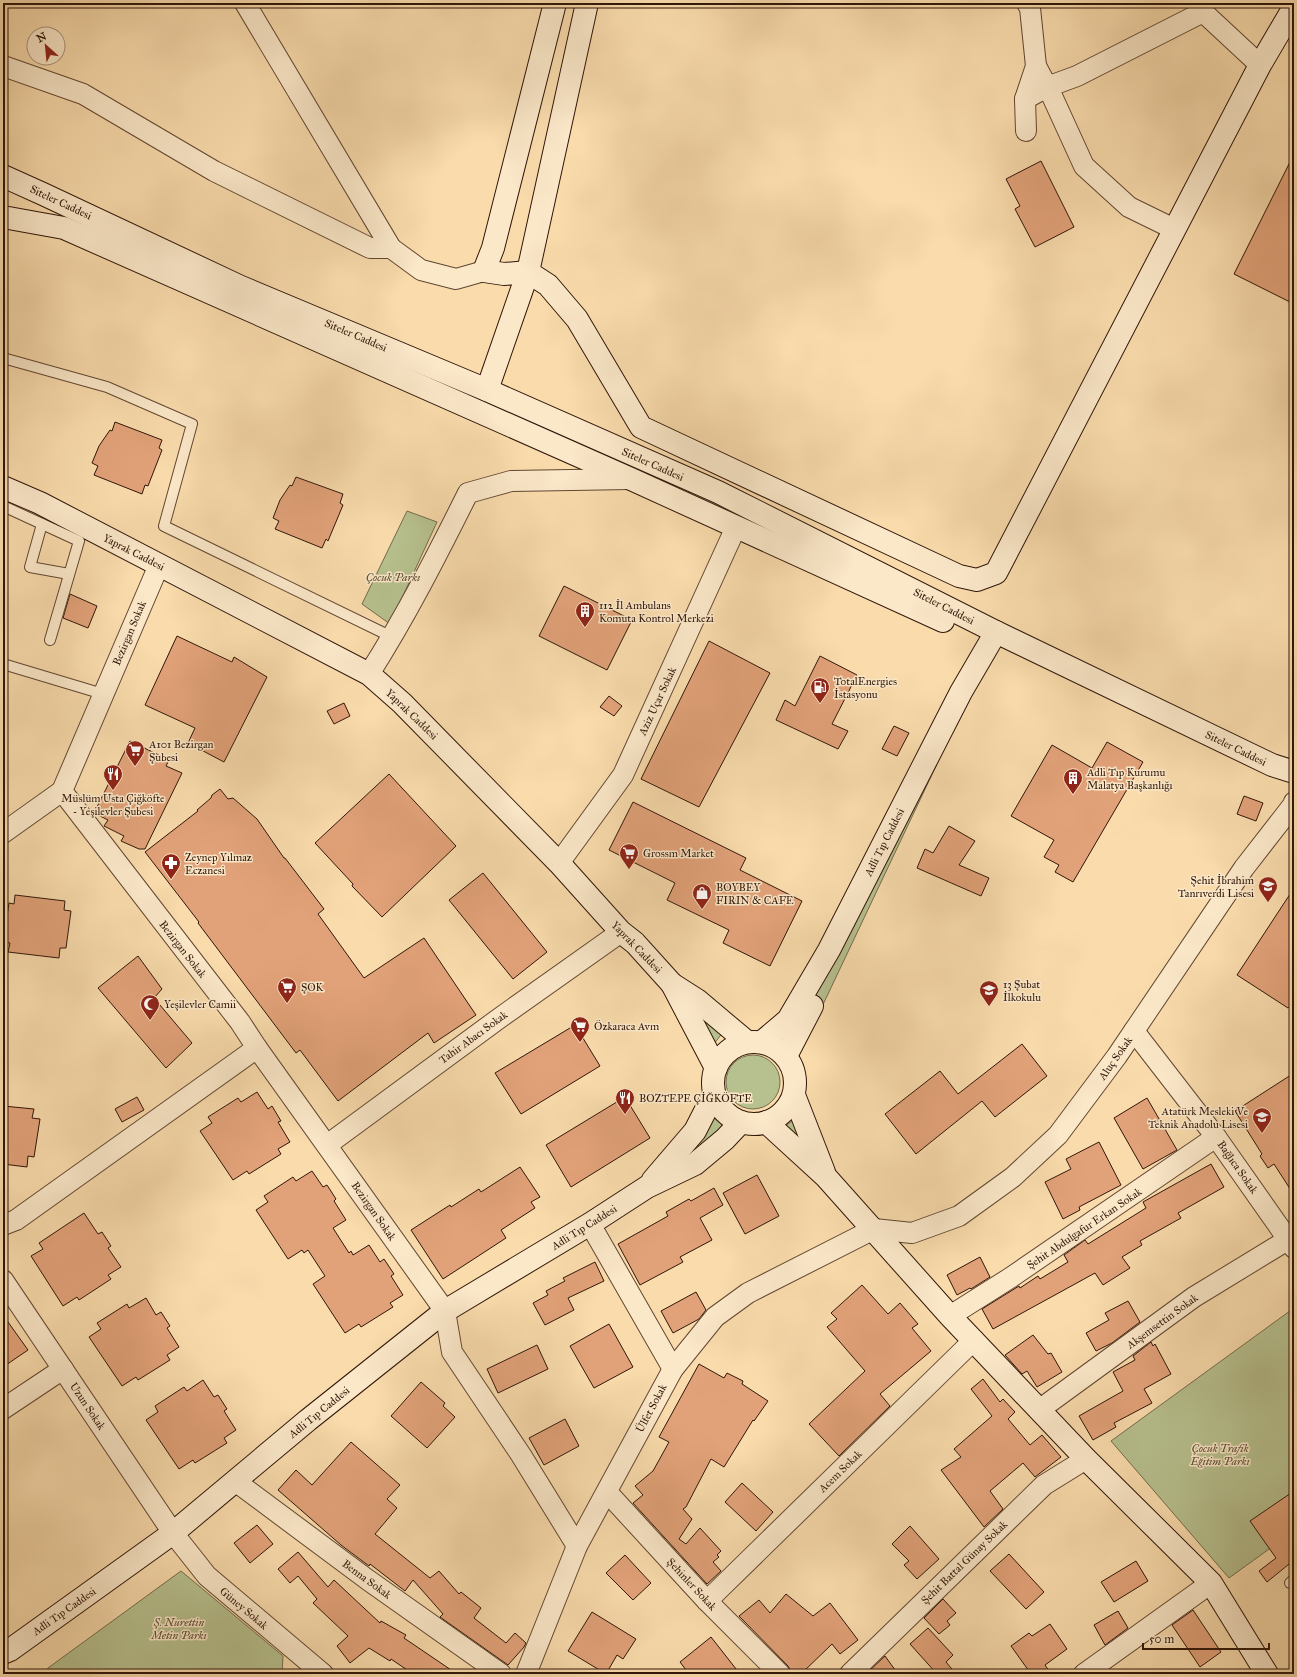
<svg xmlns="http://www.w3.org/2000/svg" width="1297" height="1677" viewBox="0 0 1297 1677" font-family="'IM FELL Great Primer',serif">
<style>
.green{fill:#b7c18f;stroke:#746c4c}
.building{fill:#e2a279;stroke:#301609}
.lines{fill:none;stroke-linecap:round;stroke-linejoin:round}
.lane-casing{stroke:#624732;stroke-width:12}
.street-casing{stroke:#624732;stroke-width:22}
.secondary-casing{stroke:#301609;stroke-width:24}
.lane{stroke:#fbe8c9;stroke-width:10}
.street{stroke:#fbe8c9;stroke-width:20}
.secondary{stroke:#fbe8c9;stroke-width:22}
.labels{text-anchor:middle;stroke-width:3;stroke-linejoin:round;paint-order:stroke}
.street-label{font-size:11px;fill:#301609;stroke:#fbe8c9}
.park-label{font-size:11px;font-style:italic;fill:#584931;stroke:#fbe8c9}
.poi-label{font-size:11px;fill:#301609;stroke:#fbe8c9;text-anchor:start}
</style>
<rect width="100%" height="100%" fill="#f9dbac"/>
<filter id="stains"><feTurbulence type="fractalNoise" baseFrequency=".005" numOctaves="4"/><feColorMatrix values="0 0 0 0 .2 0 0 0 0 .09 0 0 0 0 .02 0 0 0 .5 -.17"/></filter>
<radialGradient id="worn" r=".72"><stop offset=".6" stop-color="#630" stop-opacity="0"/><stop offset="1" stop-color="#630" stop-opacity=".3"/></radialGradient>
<!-- green -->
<g class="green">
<path d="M407 511 437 522 390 624 362 604Z"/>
<path d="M955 726 810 1032 797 1023Z"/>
<path d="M688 1003 723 1032 714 1044Z"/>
<circle cx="753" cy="1082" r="27"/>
<path d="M714 1118 724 1126 695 1152 692 1150V1145Z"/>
<path d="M794 1120 815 1158 782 1128Z"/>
<path d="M1294 1308V1531L1229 1578 1111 1441Z"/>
<path d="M181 1571 283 1656 282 1674H43L48 1668Z"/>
</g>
<!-- building -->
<g class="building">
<path d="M1294 154V304L1234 274Z"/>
<path d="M1041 161 1074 227 1035 247 1015 209 1020 206 1006 179Z"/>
<path d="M115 422 162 440 159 448 162 450 148 486 145 485 142 494 94 475 98 466 92 463 99 446 110 430 112 431Z"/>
<path d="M296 477 343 494 340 503 343 505 328 541 326 539 322 548 275 529 279 521 273 518 280 500 290 485 292 486Z"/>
<path d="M564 586 632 620 607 670 539 636Z"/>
<path d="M70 594 97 606 88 628 63 618Z"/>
<path d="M177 636 232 662 234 657 267 677 224 762 188 743 195 728 145 705Z"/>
<path d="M709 641 770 673 699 807 641 779Z"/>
<path d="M820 656 857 675 832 724 848 731 838 749 776 720 785 700 795 706Z"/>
<path d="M609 696 622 706 614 716 600 707Z"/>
<path d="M344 703 350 716 334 724 327 711Z"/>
<path d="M894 726 909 733 897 756 882 749Z"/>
<path d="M130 741 169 760 166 766 182 773 145 849H139L121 841 124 836 104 826 108 820 94 813Z"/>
<path d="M1107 742 1143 762 1073 882 1055 872 1059 865 1044 857 1054 840 1011 816 1052 745 1092 768Z"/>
<path d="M389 774 456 846 382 917 352 886 353 884 315 843Z"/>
<path d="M220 789 228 799 233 798 257 819 284 858H285L324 909 318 914 364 978 424 938 476 1015 434 1043 428 1033 338 1101 300 1050 296 1053 198 923 199 922 145 852 198 811 197 810 211 798 212 795Z"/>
<path d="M1244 796 1263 803 1256 821 1237 814Z"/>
<path d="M633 802 746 858 740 870 802 901 770 966 723 943 729 930 667 900 675 883 609 850Z"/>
<path d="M949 826 975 841 959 865 989 878 981 896 917 868 925 849 933 853Z"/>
<path d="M483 873 547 952 513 979 449 900Z"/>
<path d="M1294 888V1003L1288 1008 1237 975Z"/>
<path d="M15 895 65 901 64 910 71 911 66 948H60L59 958 8 952 10 943 3 942 9 903 14 904Z"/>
<path d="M138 956 162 989 154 998 192 1043 166 1068 98 988Z"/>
<path d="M575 1025 600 1066 521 1114 495 1073Z"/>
<path d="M1022 1044 1047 1076 995 1117 982 1101 916 1154 885 1114 940 1071 958 1094Z"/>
<path d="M1294 1073V1195L1274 1164 1268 1168 1260 1156 1262 1154 1235 1111Z"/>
<path d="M257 1092 268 1109 272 1106 281 1121 278 1122 290 1142 278 1149 281 1154 249 1174 247 1171 233 1180 200 1131 212 1123 208 1117 238 1098 241 1102Z"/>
<path d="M137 1097 144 1110 122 1122 115 1109Z"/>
<path d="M625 1097 650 1138 571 1187 546 1145Z"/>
<path d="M1147 1098 1177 1150 1143 1169 1114 1118Z"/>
<path d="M3 1106 34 1109 32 1118 40 1119 34 1157 28 1156 27 1167 3 1164Z"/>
<path d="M1099 1142 1121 1185 1079 1207 1080 1210 1063 1219 1045 1182 1071 1169 1066 1159Z"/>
<path d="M1211 1164 1224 1187 1178 1213 1181 1218 1140 1241 1142 1245 1122 1257 1130 1268 1103 1285 1095 1273 993 1329 982 1309 1019 1286 1020 1288 1038 1276 1040 1279 1068 1262 1064 1255 1085 1240 1088 1244 1146 1208 1143 1202Z"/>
<path d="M520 1167 540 1197 531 1202 535 1208 501 1230 506 1238 443 1279 411 1230 450 1205 451 1207 479 1189 481 1192Z"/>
<path d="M312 1171 323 1187 327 1185 336 1199 334 1201 346 1220 333 1228 349 1253 351 1251 353 1255 369 1245 380 1262 384 1259 394 1274 391 1276 403 1295 390 1303 393 1307 361 1327 359 1324 345 1333 313 1284 325 1276 308 1250 304 1253 302 1250 288 1259 256 1210 268 1202 264 1196 293 1177 296 1181Z"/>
<path d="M757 1175 779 1216 745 1234 723 1193Z"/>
<path d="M714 1188 723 1205 700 1218 712 1240 680 1257 683 1262 640 1285 618 1244 668 1216 666 1212 689 1199 691 1201Z"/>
<path d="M84 1213 98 1234 102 1232 111 1246 108 1248 121 1267 108 1275 111 1279 79 1300 77 1297 63 1306 31 1256 43 1249 39 1243Z"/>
<path d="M980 1257 990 1277 971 1289 970 1288 957 1295 947 1275Z"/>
<path d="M595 1262 604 1281 568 1298 574 1310 545 1325 533 1303 548 1295 546 1291 565 1281 563 1278Z"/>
<path d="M862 1285 888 1314 900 1303 918 1324 912 1328 931 1351 880 1394 890 1406 839 1456 809 1424 865 1371 827 1327 837 1319 831 1313Z"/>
<path d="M696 1292 706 1310 699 1319 673 1333 661 1311Z"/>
<path d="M146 1298 156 1315 161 1312 170 1326 167 1328 179 1347 167 1355 170 1360 138 1380 136 1377 122 1386 89 1337 101 1329 97 1323 127 1304 129 1308Z"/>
<path d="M1128 1301 1140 1322 1112 1343 1096 1351 1086 1333 1109 1320 1105 1313Z"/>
<path d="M3 1315 28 1350 3 1367Z"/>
<path d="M609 1324 633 1367 594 1388 570 1346Z"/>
<path d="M1033 1335 1048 1354 1051 1353 1062 1372 1037 1387 1027 1371 1022 1374 1005 1355Z"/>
<path d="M1151 1342 1153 1346 1155 1344 1171 1374 1144 1389 1152 1403 1114 1423 1116 1427 1093 1440 1079 1416 1123 1391 1113 1372 1135 1360 1133 1356Z"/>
<path d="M537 1345 548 1369 498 1393 487 1369Z"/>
<path d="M699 1364 724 1378 727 1373 743 1381 742 1384 768 1401 754 1421 753 1420 724 1467 711 1459 686 1507 683 1509 692 1519 679 1539 686 1544 700 1528 721 1551 717 1555 719 1557 713 1562 721 1571 707 1584 633 1503 643 1495 635 1486 653 1471 669 1442 659 1437Z"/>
<path d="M983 1379 1000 1402 1003 1399 1015 1412 1008 1419 1030 1445 1042 1435 1061 1457 1035 1477 1023 1463 990 1491 1003 1509 984 1527 941 1470 961 1457 954 1449 992 1416 971 1389Z"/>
<path d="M203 1380 214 1397 218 1395 227 1409 224 1411 236 1430 224 1438 227 1443 195 1463 193 1460 179 1469 146 1420 158 1412 155 1406 184 1387 187 1391Z"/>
<path d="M421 1382 445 1403 443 1406 455 1417 427 1448 391 1416Z"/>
<path d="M565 1419 579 1446 544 1465 529 1438Z"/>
<path d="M351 1442 400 1485 387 1499 397 1508 375 1534 430 1578 439 1571 459 1594 461 1592 481 1608 474 1618 506 1643 515 1633 526 1643 524 1647 508 1665 440 1617 443 1614 413 1580 405 1591 370 1564 369 1566 341 1545 278 1490 296 1470 312 1485Z"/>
<path d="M742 1483 773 1512 756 1531 725 1502Z"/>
<path d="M1294 1491V1560L1267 1582 1259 1571 1276 1558 1250 1521Z"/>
<path d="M257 1525 273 1544 250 1563 234 1543Z"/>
<path d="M910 1526 939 1559 917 1579 904 1565 909 1561 892 1544Z"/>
<path d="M298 1552 328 1587 334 1580 380 1623 381 1621 406 1635 404 1638 457 1674H413L391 1659 390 1661 369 1648 350 1663 337 1646 348 1636 313 1603 317 1599 298 1576 290 1583 278 1569Z"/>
<path d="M1009 1554 1044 1592 1026 1609 990 1571Z"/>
<path d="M625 1555 651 1583 633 1600 606 1573Z"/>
<path d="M1136 1561 1148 1581 1114 1602 1101 1582Z"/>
<path d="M786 1594 813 1616 830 1603 858 1640 840 1654 832 1644 801 1674H792L788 1666 739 1616 759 1600 770 1613Z"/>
<path d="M943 1599 956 1613 947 1621 950 1625 939 1634 924 1618Z"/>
<path d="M1193 1610 1221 1652 1200 1667 1172 1625Z"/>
<path d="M1118 1611 1128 1628 1105 1645 1094 1625Z"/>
<path d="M592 1612 636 1639 623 1659 617 1655 606 1674 568 1651Z"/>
<path d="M1050 1624 1067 1649 1045 1665 1051 1674H1031L1011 1646 1029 1633 1032 1636Z"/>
<path d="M928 1628 953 1655 946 1662 956 1674H937L910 1644Z"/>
<path d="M711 1637 740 1674H689L680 1662Z"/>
<path d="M885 1656 898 1674H866Z"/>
</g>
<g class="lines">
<!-- lane casing -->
<g class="lane-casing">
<g id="lane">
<path d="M3 358 107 387 192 424 164 526 392 637"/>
<path d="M3 506 79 541 50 640"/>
<path d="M42 524 30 567 69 574"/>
<path d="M3 664 103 694"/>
<path d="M1290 1583 1294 1579"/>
</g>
</g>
<!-- street casing -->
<g class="street-casing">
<g id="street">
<path d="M245 3 391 248 421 270 456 279 484 271"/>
<path d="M3 66 83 94 214 171 370 248H391"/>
<path d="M1036 66 1052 96 1084 166 1129 207 1174 229"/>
<path d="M1025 99 1047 87 1077 76 1203 12 1260 65"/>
<path d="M1026 131 1025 99 1036 66 1030 8 1027 3"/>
<path d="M159 565 62 791 240 1022 257 1048 445 1311 452 1352 521 1455 577 1546"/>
<path d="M369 674C406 616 437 555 468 493L511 481 631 479"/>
<path d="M3 833 62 791"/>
<path d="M559 863 623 775 736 527"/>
<path d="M1134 1031 1216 1137 1294 1248"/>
<path d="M327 1145 501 1017 621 932"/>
<path d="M590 1224 673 1369"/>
<path d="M3 1225 16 1220 257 1048"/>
<path d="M3 1280 173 1533 207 1576 323 1674"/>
<path d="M950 1316 1010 1278 1216 1137"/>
<path d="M3 1409 63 1369"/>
<path d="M1039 1410 1194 1297 1289 1239"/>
<path d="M235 1481 368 1580 501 1674"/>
<path d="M607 1492 707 1601 780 1674"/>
<path d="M707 1601 974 1340"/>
<path d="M526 1674 577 1546 673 1369 715 1317 748 1293 874 1229 912 1233 959 1216 1013 1177 1058 1135 1117 1056 1244 868 1293 805 1294 802"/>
<path d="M850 1674 1044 1485 1086 1459"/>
<path d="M1084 1674 1211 1583"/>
</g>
</g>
<!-- secondary casing -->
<g class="secondary-casing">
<g id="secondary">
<path d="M587 3 528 272 548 285 577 319 641 427 959 576 977 580 996 573 1260 65 1294 7"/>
<path d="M3 176 43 194 241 287 487 390 718 492 996 632 1272 765 1294 772"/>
<path d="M3 217 64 228 631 479 943 621"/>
<path d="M487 390 528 272 504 274 484 271 493 248 555 3"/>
<path d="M3 487 40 503 369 674 402 703 559 863 621 932 635 943 672 984 716 1068"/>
<path d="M672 984 697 1000 747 1042"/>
<path d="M762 1042 788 1020 829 950 961 692 996 632"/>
<circle cx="754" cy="1083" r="41"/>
<path d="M786 1056 812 1006"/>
<path d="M794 1095 824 1172"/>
<path d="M766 1122 826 1177 950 1316 1086 1459 1211 1583 1267 1674"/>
<path d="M653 1180 695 1131 714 1094"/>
<path d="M3 1653 10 1650 173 1533 308 1420 445 1311 590 1224 647 1187 695 1164 725 1139 741 1122"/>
</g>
</g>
<!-- lane -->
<use href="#lane" class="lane"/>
<!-- street -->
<use href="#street" class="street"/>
<!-- secondary -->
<use href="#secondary" class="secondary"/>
</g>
<!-- icons -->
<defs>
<g id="building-pin" transform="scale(1)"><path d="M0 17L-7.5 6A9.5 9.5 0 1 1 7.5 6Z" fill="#8f2418" stroke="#fbe8c9"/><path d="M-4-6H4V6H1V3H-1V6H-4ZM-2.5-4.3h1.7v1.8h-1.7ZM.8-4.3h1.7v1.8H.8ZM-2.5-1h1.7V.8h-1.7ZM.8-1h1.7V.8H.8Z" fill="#fff"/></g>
<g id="fuel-pin" transform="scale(1)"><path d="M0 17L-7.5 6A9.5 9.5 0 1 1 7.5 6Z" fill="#8f2418" stroke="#fbe8c9"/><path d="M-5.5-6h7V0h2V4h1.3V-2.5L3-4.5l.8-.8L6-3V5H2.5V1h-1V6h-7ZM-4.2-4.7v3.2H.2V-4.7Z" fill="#fff"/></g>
<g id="supermarket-pin" transform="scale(1)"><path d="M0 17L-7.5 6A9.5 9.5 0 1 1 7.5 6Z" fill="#8f2418" stroke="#fbe8c9"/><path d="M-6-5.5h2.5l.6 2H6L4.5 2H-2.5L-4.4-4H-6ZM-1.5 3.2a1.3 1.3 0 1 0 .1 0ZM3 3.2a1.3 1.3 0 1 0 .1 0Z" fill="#fff"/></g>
<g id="restaurant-pin" transform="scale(1)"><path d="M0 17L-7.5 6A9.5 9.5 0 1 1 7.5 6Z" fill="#8f2418" stroke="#fbe8c9"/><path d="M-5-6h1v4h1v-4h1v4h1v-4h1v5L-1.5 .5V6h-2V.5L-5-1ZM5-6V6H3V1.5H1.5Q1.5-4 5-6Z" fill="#fff"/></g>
<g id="pharmacy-pin" transform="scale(1)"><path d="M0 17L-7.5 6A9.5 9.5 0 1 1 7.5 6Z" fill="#8f2418" stroke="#fbe8c9"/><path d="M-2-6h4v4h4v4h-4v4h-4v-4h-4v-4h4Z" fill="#fff"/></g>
<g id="school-pin" transform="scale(1)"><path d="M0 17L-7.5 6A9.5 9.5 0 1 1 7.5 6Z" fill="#8f2418" stroke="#fbe8c9"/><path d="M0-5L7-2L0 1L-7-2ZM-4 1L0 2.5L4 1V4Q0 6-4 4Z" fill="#fff"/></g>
<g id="shop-pin" transform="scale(1)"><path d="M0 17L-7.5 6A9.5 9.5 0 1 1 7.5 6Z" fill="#8f2418" stroke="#fbe8c9"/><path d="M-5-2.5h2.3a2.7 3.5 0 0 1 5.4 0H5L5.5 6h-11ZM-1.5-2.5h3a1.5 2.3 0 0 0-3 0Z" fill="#fff"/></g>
<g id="mosque-pin" transform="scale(1)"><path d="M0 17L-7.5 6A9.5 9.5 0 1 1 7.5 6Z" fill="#8f2418" stroke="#fbe8c9"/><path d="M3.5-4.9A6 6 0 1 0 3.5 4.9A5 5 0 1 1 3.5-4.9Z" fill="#fff"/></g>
</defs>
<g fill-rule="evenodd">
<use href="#building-pin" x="585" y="611"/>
<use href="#fuel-pin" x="820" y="687"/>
<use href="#supermarket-pin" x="135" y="750"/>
<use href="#restaurant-pin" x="113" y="774"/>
<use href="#building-pin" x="1073" y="778"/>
<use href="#supermarket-pin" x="629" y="853"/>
<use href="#pharmacy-pin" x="171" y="863"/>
<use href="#school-pin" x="1268" y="886"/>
<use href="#shop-pin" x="702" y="893"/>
<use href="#supermarket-pin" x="287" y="987"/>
<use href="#school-pin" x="989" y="990"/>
<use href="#mosque-pin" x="150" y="1004"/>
<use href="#supermarket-pin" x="580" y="1026"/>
<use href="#restaurant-pin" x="625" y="1098"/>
<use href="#school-pin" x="1262" y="1117"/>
</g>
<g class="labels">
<!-- street labels -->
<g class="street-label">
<text transform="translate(61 202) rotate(25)" y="4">Siteler Caddesi</text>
<text transform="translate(356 335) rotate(23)" y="4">Siteler Caddesi</text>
<text transform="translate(653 464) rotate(24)" y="4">Siteler Caddesi</text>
<text transform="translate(134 552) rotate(27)" y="4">Yaprak Caddesi</text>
<text transform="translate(944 606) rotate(27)" y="4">Siteler Caddesi</text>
<text transform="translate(129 633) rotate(-67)" y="4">Bezirgan Sokak</text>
<text transform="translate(657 701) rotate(-65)" y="4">Aziz Uçar Sokak</text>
<text transform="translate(412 714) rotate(44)" y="4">Yaprak Caddesi</text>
<text transform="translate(1236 748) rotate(26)" y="4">Siteler Caddesi</text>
<text transform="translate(884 842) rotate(-63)" y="4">Adli Tıp Caddesi</text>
<text transform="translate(637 947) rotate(46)" y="4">Yaprak Caddesi</text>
<text transform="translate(183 949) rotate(52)" y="4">Bezirgan Sokak</text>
<text transform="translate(473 1037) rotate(-36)" y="4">Tahir Abacı Sokak</text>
<text transform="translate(1115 1058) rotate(-55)" y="4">Aluç Sokak</text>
<text transform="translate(1238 1167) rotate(55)" y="4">Bağlıca Sokak</text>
<text transform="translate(374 1211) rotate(55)" y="4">Bezirgan Sokak</text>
<text transform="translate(584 1227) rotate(-32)" y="4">Adli Tıp Caddesi</text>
<text transform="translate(1084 1228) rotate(-34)" y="4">Şehit Abdulgafur Erkan Sokak</text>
<text transform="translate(1162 1321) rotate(-36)" y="4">Akşemsettin Sokak</text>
<text transform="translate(88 1406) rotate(56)" y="4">Uzun Sokak</text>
<text transform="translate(651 1408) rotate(-62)" y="4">Ülfet Sokak</text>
<text transform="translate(319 1412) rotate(-39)" y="4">Adli Tıp Caddesi</text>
<text transform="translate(840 1471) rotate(-44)" y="4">Acem Sokak</text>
<text transform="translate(964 1562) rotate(-44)" y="4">Şehit Battal Günay Sokak</text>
<text transform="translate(367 1579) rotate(36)" y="4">Benna Sokak</text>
<text transform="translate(692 1584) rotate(47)" y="4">Şehinler Sokak</text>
<text transform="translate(244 1608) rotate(40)" y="4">Güney Sokak</text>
<text transform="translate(64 1611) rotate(-35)" y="4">Adli Tıp Caddesi</text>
</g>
<!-- park labels -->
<g class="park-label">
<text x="393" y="581">Çocuk Parkı</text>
<text x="1220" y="1452">Çocuk Trafik<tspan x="1220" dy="13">Eğitim Parkı</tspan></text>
<text x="179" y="1626">Ş. Nurettin<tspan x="179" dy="13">Metin Parkı</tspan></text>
</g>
<!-- poi labels -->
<g class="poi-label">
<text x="599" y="609">112 İl Ambulans<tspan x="599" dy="13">Komuta Kontrol Merkezi</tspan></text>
<text x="834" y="685">TotalEnergies<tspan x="834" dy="13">İstasyonu</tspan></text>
<text x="149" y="748">A101 Bezirgan<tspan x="149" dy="13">Şubesi</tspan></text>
<text x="1087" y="776">Adli Tıp Kurumu<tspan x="1087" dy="13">Malatya Başkanlığı</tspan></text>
<text x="113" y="802" text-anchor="middle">Müslüm Usta Çiğköfte<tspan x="113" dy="13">- Yeşilevler Şubesi</tspan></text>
<text x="643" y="857">Grossm Market</text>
<text x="185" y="861">Zeynep Yılmaz<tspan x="185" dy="13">Eczanesi</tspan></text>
<text x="1254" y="884" text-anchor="end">Şehit İbrahim<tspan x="1254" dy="13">Tanrıverdi Lisesi</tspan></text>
<text x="716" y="891">BOYBEY<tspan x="716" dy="13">FIRIN &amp; CAFE</tspan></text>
<text x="1003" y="988">13 Şubat<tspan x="1003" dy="13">İlkokulu</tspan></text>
<text x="301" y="991">ŞOK</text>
<text x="164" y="1008">Yeşilevler Camii</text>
<text x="594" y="1030">Özkaraca Avm</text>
<text x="639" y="1102">BOZTEPE ÇİĞKÖFTE</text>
<text x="1248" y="1115" text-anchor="end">Atatürk Mesleki Ve<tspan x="1248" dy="13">Teknik Anadolu Lisesi</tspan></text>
</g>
</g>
<!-- margin -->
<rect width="1297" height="1677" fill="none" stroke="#f9dbac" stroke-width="16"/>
<rect x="4" y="4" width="1289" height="1669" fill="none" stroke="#301609" stroke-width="2"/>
<rect x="8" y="8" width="1281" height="1661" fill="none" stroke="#301609"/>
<!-- north arrow -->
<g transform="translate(46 46) rotate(333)"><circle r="19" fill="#fbe8c9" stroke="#aa947c"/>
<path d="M0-3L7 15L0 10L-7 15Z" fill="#8f2418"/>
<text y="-6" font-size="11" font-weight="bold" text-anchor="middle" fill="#301609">N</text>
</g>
<!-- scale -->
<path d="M1143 1643v6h126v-6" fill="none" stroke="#301609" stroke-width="2"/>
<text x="1149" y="1643" font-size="12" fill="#301609" stroke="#fbe8c9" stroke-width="3" paint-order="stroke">50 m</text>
<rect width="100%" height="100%" filter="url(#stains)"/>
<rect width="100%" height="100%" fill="url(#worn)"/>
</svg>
